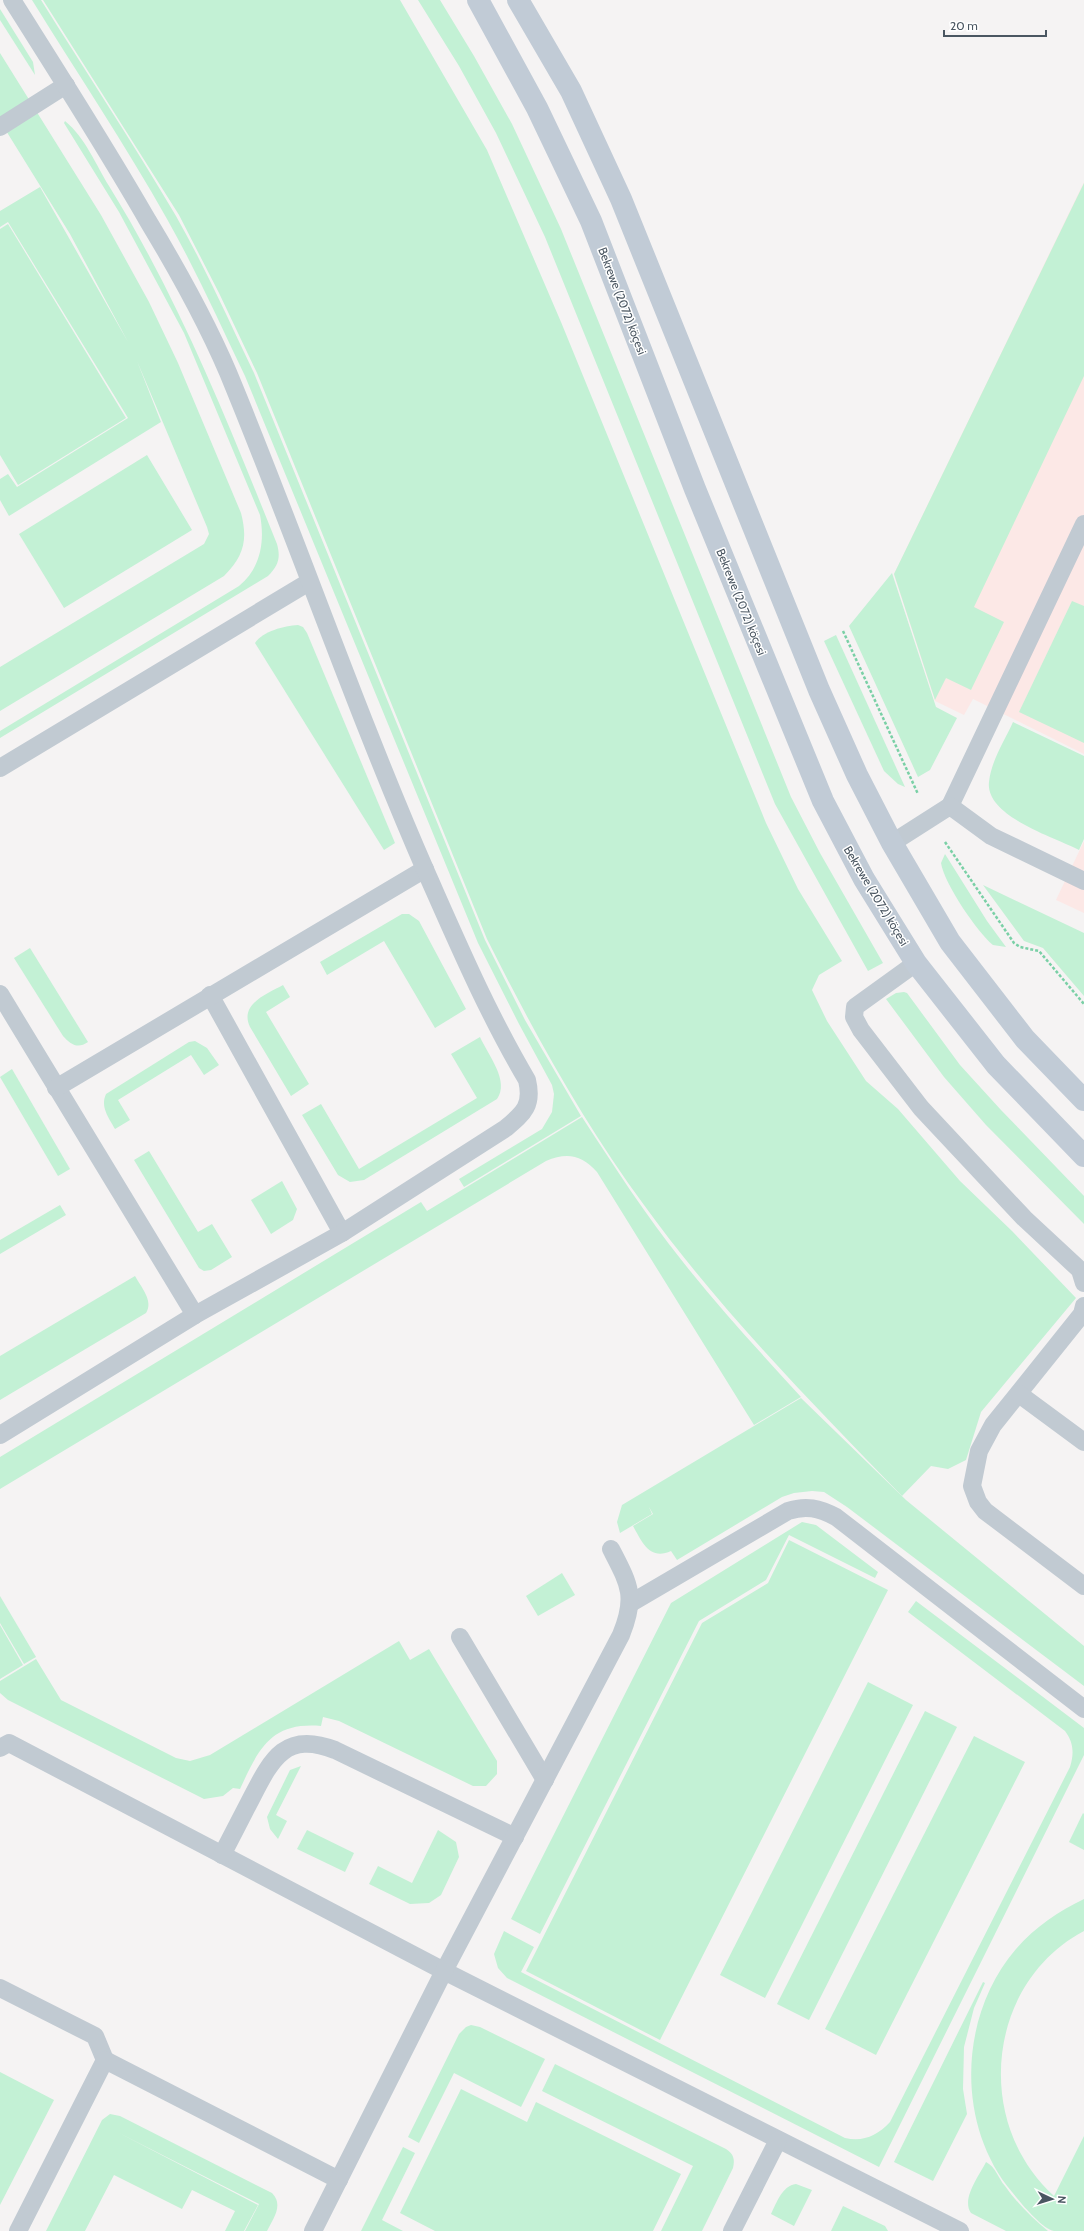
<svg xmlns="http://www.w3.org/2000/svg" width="1084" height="2231" viewBox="0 0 1084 2231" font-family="Cabin,sans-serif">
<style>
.medical{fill:#fce8e6}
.green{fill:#c3f1d5}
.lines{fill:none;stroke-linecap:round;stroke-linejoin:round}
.path{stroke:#7ad0a6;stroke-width:2.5;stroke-dasharray:3 2;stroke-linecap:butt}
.service{stroke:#c1cad2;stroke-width:18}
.secondary{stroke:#c1cbd6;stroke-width:22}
.labels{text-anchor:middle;stroke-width:3;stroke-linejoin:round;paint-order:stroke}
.street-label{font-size:12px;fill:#4a5661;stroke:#fff}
</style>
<rect width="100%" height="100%" fill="#f5f3f3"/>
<!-- medical -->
<g class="medical">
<path d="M1084 182V754L973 699 964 715 935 701 894 574Z"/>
<path d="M1084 841V913L1056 900Z"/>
</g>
<!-- green -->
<g class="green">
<path d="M32 0H41C86 72 133 143 176 216 205 267 229 321 254 373L485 940 525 1020 581 1116 464 1187 459 1179 542 1129 552 1112 554 1094 552 1085 519 1024 478 943 245 376C220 324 196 270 167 219 125 144 77 73 32 0Z"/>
<path d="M43 0H400L487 150 561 322 766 823 798 889 842 961 819 975 812 990 827 1021 866 1081 898 1109 960 1181 1012 1231 1076 1298 981 1412 966 1460 948 1469 931 1466 902 1496C812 1403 720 1310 644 1205 583 1122 533 1031 487 939L257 373 219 293 179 215Z"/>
<path d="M418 0H440L474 56 512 124 561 229 791 797 820 853 883 963 868 971 775 804 545 237 496 133 459 66Z"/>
<path d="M0 9 33 62 35 75 0 20Z"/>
<path d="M0 53 101 215 149 302 178 363 241 513C248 540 244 556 224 576L0 711V667L204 544 209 534 207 527 137 361 161 422 9 516 0 500V479L8 474 17 487 128 418 8 222 0 227V211L40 187 128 342 70 234 0 121Z"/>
<path d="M65 121C85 137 96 165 109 186 180 301 227 420 277 544 281 558 278 566 268 576L0 738V731L239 586C261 568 265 541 260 515L184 333 119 212 64 123Z"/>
<path d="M1084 183V376L974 607 1004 622 971 690 946 678 935 700 894 574Z"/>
<path d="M8 224 126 418 18 485 0 455V229Z"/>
<path d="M147 455 192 530 64 608 19 534Z"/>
<path d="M892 573 936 707 957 718 930 770 918 777 849 626Z"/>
<path d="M1072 601 1084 606V743L1019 712Z"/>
<path d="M298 625 303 627 307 633 395 843 384 850 255 643C263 631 284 626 298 625Z"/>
<path d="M836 635 905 787 898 784 884 771 824 641Z"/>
<path d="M1013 722 1084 756V839L1079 850C1053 837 985 816 989 782 991 761 1005 740 1013 722Z"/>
<path d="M945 854 987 921 1006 947 993 945C977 932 944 883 941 863Z"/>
<path d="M983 885 1084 933V996L1043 948 1024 941Z"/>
<path d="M402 914H409L419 921 466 1009 435 1028 384 941 327 975 320 962Z"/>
<path d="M30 948 88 1042C78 1049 71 1045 63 1036L14 958Z"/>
<path d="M283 985 290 997 266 1012 309 1084 291 1096 250 1027C239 1004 267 994 283 985Z"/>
<path d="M904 992 907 993 960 1065 1001 1110 1084 1196V1224L986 1125 944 1077 886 999 896 993Z"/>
<path d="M480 1037C488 1055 510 1081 497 1099L364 1180 350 1182 338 1175 302 1115 321 1104 359 1169 477 1098 451 1054Z"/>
<path d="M195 1041 207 1048 219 1065 204 1075 191 1055 118 1100 130 1120 115 1129C109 1118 100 1107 106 1094L189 1042Z"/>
<path d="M12 1069 70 1169 58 1176 0 1077Z"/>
<path d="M582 1117C614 1166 646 1216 683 1262 720 1309 761 1353 801 1397L754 1425 597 1172C582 1155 567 1152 546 1161L0 1489V1457L421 1202 427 1211Z"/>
<path d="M149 1151 198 1232 212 1224 232 1257 211 1270 204 1271 199 1268 134 1160Z"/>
<path d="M282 1181 297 1209 293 1220 271 1234 251 1200Z"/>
<path d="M60 1205 66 1215 0 1254V1240Z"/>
<path d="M135 1276C141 1287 154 1301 146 1313L0 1400V1356Z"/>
<path d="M801 1398 906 1500 1084 1646V1686L847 1507 824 1492 812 1491 794 1493 782 1497 677 1560 671 1551C650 1561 642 1542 633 1526L653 1514 649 1507 652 1514 620 1533 617 1522 622 1505Z"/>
<path d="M802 1522 816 1525 878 1572 875 1578 789 1535 766 1580 699 1621 540 1934 511 1919 671 1603Z"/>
<path d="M789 1540 888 1590 660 2040 526 1971 702 1623 768 1583Z"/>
<path d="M562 1573 575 1595 538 1616 526 1596Z"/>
<path d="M0 1596 36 1657 24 1664 0 1623Z"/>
<path d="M916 1601 1084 1728V1755L879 2167 507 1978 498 1968 494 1954 504 1931 534 1947 521 1972 845 2138C863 2142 877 2136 890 2122L1070 1767C1074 1754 1074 1743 1065 1731L908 1612Z"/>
<path d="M0 1625 23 1665 0 1679Z"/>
<path d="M399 1641 410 1660 429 1649 497 1761V1774L486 1786H473L339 1721 323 1717 321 1726C271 1722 259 1748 240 1789L233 1788 223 1796 204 1799 8 1700 0 1693V1681L36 1659 61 1700 176 1758 190 1761 210 1755Z"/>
<path d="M868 1682 913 1705 765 1998 720 1975Z"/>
<path d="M925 1711 957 1727 809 2020 777 2004Z"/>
<path d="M974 1736 1025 1762 876 2055 825 2029Z"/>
<path d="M301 1766 276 1815 287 1821 278 1839 270 1829 267 1817 290 1770Z"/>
<path d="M1083 1813 1084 1814V1850L1069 1842Z"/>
<path d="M307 1830 354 1853 345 1872 297 1849Z"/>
<path d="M438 1830 456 1842 459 1857 441 1895 429 1903 410 1904 369 1884 378 1866 412 1883Z"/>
<path d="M1084 1899V1931C986 1983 973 2123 1054 2196L1084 2136V2231C1075 2231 1063 2231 1054 2231 1042 2229 1020 2202 1012 2192 955 2124 959 2015 1016 1949 1035 1927 1059 1911 1084 1899Z"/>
<path d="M983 1982 985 1983 974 2008 964 2047 963 2089 967 2114 933 2181 894 2162Z"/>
<path d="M471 2025 480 2027 545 2059 521 2107 454 2073 419 2143 408 2137 459 2034 466 2027Z"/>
<path d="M555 2064 726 2149C734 2154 735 2160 733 2168L702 2231H661L693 2166 542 2091Z"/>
<path d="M0 2072 54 2100 0 2205Z"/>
<path d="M461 2089 527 2122 536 2102 681 2174 653 2231H435L400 2213Z"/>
<path d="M110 2114 120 2116 272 2193C284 2205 273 2219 267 2231H245L259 2204 119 2133 258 2205 244 2231H225L235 2211 192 2190 182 2209 114 2175 85 2231H69L88 2194 69 2231H46L102 2120Z"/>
<path d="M403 2147 415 2153 382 2220 403 2231H361Z"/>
<path d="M986 2162C996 2167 998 2178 1005 2186 1017 2203 1032 2218 1048 2231H1006L971 2213C961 2199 979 2176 986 2162Z"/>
<path d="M796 2184 812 2190 794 2226 771 2214C777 2202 782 2186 796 2184Z"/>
<path d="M843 2206 885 2226 888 2231H831Z"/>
</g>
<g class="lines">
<!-- path -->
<g class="path">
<path d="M843 631 918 794"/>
<path d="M945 842 1014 943 1020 947 1039 951 1084 1004"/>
</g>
<!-- service -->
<g class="service">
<path d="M0 127 66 85"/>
<path d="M0 768 309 582"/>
<path d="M950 806 1084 524"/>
<path d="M892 843 950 806 991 836 1084 881"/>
<path d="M916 963 855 1007 854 1017 861 1030 921 1108 1024 1218 1080 1270 1084 1283"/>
<path d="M0 994 195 1315"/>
<path d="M210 995 342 1233"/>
<path d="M56 1088 425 869"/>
<path d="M1084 1306 1082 1314 993 1425 979 1451 972 1486 978 1502 985 1511 1084 1586"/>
<path d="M1019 1394 1084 1442"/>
<path d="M0 1435 195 1315 342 1233 506 1128C524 1113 533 1105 527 1080 488 1014 458 944 427 874 357 714 300 548 234 387 211 329 180 274 148 221 105 146 58 73 12 0"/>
<path d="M631 1603 788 1511C806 1505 819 1508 836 1517L1084 1709"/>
<path d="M460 1637 545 1780"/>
<path d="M0 1748 9 1743 444 1971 960 2231"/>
<path d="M222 1855C232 1836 242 1816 252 1797 272 1758 286 1731 335 1750L515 1837"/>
<path d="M0 1988 95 2036 105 2060"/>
<path d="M18 2231 105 2060 339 2180"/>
<path d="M313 2231 444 1971 621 1635C637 1596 629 1584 611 1549"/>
<path d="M732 2231 778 2140"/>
</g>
<!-- secondary -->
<g class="secondary">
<path d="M478 0 537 108 591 221 695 489 823 801 864 879 916 963 996 1065 1084 1156"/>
<path d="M518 0 571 91 621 199 819 690 857 775 892 843 950 942 1025 1039 1084 1100"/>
</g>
</g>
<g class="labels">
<!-- street labels -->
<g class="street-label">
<text transform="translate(622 301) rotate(69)" y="4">Bekrewe (2072) köçesi</text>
<text transform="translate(741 602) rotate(68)" y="4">Bekrewe (2072) köçesi</text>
<text transform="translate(876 896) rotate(59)" y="4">Bekrewe (2072) köçesi</text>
</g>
</g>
<!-- north arrow -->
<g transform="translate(1052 2199) rotate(94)" stroke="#ffffff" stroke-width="3" paint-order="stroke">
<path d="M0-3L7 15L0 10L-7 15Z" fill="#4a5661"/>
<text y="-6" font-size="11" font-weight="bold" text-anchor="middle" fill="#4a5661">N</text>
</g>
<!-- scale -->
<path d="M944 30v6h102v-6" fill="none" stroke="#4a5661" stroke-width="2"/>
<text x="950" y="30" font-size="12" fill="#4a5661" stroke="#ffffff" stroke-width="3" paint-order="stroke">20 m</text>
</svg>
